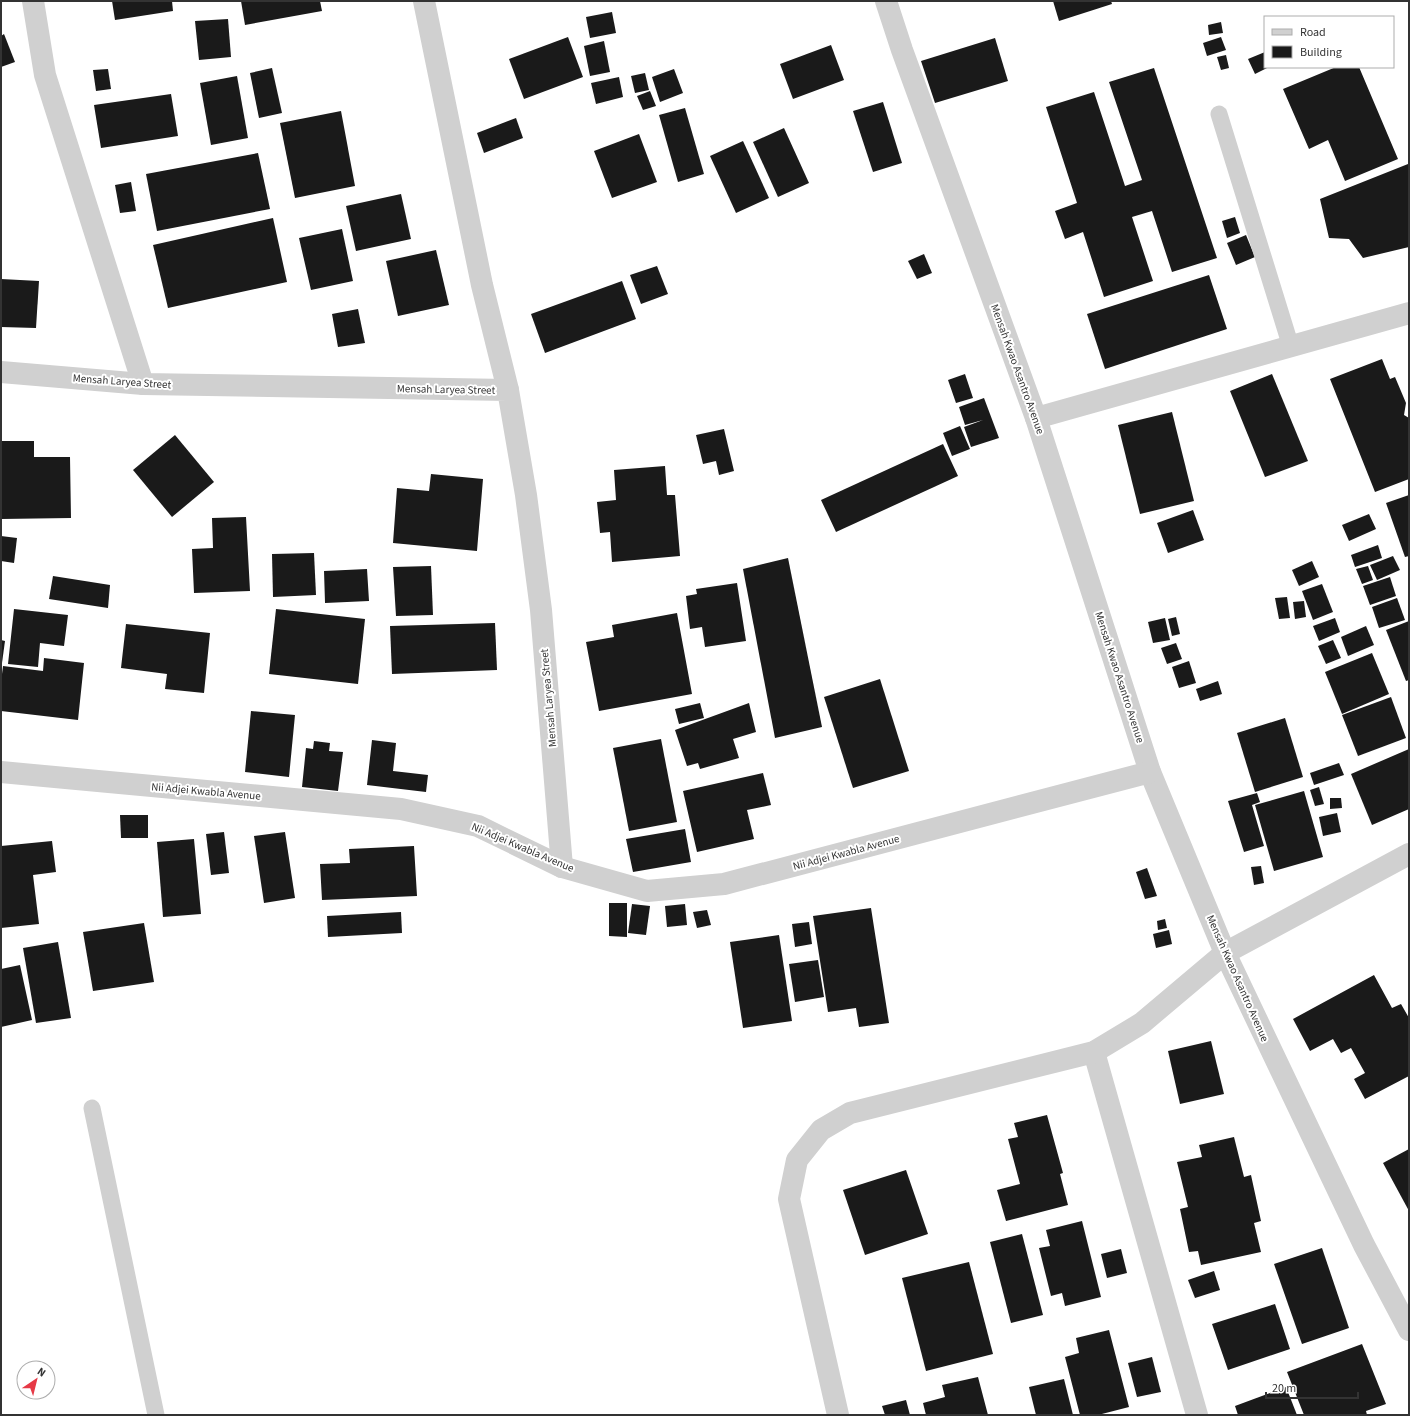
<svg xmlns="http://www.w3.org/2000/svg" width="1410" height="1416" viewBox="0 0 1410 1416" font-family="'Source Sans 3',sans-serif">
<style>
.building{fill:#1a1a1a}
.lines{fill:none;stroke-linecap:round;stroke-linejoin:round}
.service{stroke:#d0d0d0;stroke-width:17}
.minor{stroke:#d0d0d0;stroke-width:22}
.labels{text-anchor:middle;stroke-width:4;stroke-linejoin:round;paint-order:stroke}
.street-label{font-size:11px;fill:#333;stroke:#fff}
</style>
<rect width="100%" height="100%" fill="#fff"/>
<!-- building -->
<g class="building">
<path d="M112 1H172L173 11 115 20Z"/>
<path d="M241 1H320L322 11 245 25Z"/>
<path d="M1053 1H1111L1112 4 1059 21Z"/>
<path d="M612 12 616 33 590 38 586 17Z"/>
<path d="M228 19 231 57 199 60 195 21Z"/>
<path d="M1221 22 1223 33 1209 35 1208 25Z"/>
<path d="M4 34 15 62 1 67V36Z"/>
<path d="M568 37 583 77 524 99 509 59Z"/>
<path d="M1221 37 1226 50 1207 56 1203 43Z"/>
<path d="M995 38 1008 81 935 103 921 61Z"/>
<path d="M604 41 610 72 590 76 584 46Z"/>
<path d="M831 45 844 80 793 99 780 64Z"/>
<path d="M1265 52V67H1269L1255 74 1248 59Z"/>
<path d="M1226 55 1229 68 1221 70 1217 57Z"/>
<path d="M1336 67H1359L1398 159 1345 181 1328 140 1309 149 1283 89Z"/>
<path d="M272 68 282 113 259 118 250 73Z"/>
<path d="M1154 68 1217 258 1172 272 1152 211 1132 217 1153 281 1104 297 1083 232 1065 239 1055 211 1077 203 1046 107 1094 92 1125 186 1142 180 1109 82Z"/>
<path d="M108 69 111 89 96 91 93 70Z"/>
<path d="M674 69 683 93 660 102 652 77Z"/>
<path d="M645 73 649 90 635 93 631 76Z"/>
<path d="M237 76 248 138 211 145 200 83Z"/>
<path d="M619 77 623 97 596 104 591 83Z"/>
<path d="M650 91 656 106 643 110 637 96Z"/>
<path d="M171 94 178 136 101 148 94 105Z"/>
<path d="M883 102 902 163 873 172 853 111Z"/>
<path d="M685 108 704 174 678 182 659 115Z"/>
<path d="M341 111 355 186 295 198 280 123Z"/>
<path d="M516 118 523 138 484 153 477 133Z"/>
<path d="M784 128 809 183 778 197 753 142Z"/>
<path d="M639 134 657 182 612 198 594 151Z"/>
<path d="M743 141 769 198 736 213 710 156Z"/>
<path d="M258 153 270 209 157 231 146 174Z"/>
<path d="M1408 164 1409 247 1363 258 1349 239 1329 238 1320 199Z"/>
<path d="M131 182 136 211 120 213 115 185Z"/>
<path d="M401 194 411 239 356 251 346 206Z"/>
<path d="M1235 217 1240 233 1227 238 1222 221Z"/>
<path d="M273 218 287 282 168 308 153 245Z"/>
<path d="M342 229 353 281 311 290 299 238Z"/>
<path d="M1246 235 1255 257 1236 265 1227 243Z"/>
<path d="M436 250 449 305 398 316 386 261Z"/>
<path d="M924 254 932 273 917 279 908 261Z"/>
<path d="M657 266 668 294 641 304 630 275Z"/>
<path d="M1209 275 1227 329 1105 369 1087 314Z"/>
<path d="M1 279 39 281 36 328 1 327Z"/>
<path d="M622 281 636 319 545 353 531 314Z"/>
<path d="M358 309 365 343 338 347 332 314Z"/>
<path d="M1382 359 1390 379 1395 377 1406 403 1404 415 1409 418V479L1375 492 1330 379Z"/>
<path d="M965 374 973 398 956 403 948 380Z"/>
<path d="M1272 374 1308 461 1265 477 1230 391Z"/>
<path d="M984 398 999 438 971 447 964 427 983 420 965 425 959 407Z"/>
<path d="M1172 412 1194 501 1140 514 1118 425Z"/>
<path d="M960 426 970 449 952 456 943 433Z"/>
<path d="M724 429 734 471 719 475 716 461 703 464 696 435Z"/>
<path d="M175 435 214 482 172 517 133 470Z"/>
<path d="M1 441H34V457H70L71 518 1 519Z"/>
<path d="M943 444 958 476 836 532 821 500Z"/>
<path d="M665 466 667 495H675L680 556 612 562 610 532 600 533 597 502 616 500 614 470Z"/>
<path d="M431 474 483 479 477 551 393 543 397 488 429 491Z"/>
<path d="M1409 495V556L1405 557 1386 503Z"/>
<path d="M1193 510 1204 540 1168 553 1157 523Z"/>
<path d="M1369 514 1376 529 1349 541 1342 525Z"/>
<path d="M246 517 250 591 194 593 192 549 213 548 212 518Z"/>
<path d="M1 536 17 538 14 563 1 561Z"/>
<path d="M1378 545 1382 558 1355 567 1351 555Z"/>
<path d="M314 553 316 595 273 597 272 554Z"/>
<path d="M1393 556 1400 570 1377 580 1370 565Z"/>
<path d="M788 558 822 727 775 738 743 569Z"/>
<path d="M1312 561 1319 577 1299 586 1292 570Z"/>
<path d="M431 566 433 615 396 616 393 567Z"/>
<path d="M1368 566 1373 580 1362 584 1356 569Z"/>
<path d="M367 569 369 601 325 603 324 571Z"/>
<path d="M53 576 110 585 108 608 49 599Z"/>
<path d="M1390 577 1396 596 1370 605 1363 586Z"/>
<path d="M737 583 746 641 705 647 702 627 690 629 686 596 697 594 696 589Z"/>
<path d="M1322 584 1333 612 1313 620 1302 591Z"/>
<path d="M1287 597 1290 618 1279 619 1275 598Z"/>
<path d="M1397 598 1405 620 1379 628 1372 607Z"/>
<path d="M1304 601 1306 617 1295 619 1293 602Z"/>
<path d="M14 609 68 615 64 646 40 643 38 667 8 664Z"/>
<path d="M276 609 365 619 358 684 269 674Z"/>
<path d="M677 613 692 694 599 711 586 642 614 637 612 625Z"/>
<path d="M1176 617 1180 634 1172 636 1168 619Z"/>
<path d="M1165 618 1170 640 1153 643 1148 622Z"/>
<path d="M1335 618 1340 632 1319 641 1313 626Z"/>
<path d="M1409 621V680L1406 681 1386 630Z"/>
<path d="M495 623 497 670 392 674 390 626Z"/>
<path d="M126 624 210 633 204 693 165 689 167 674 121 668Z"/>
<path d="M1366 626 1374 645 1348 656 1341 637Z"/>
<path d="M1 640 5 641 2 663H1Z"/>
<path d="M1333 640 1341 658 1326 664 1318 646Z"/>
<path d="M1176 643 1182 659 1167 664 1161 648Z"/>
<path d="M1372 653 1389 694 1342 714 1325 672Z"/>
<path d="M44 658 84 663 78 720 1 711V682L3 666 43 671Z"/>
<path d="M1189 661 1196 683 1179 688 1172 667Z"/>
<path d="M880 679 909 771 853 788 824 697Z"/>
<path d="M1218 681 1222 694 1200 701 1196 689Z"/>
<path d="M1391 697 1406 738 1358 756 1342 715Z"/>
<path d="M700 703 704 718 679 724 675 709Z"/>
<path d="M749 703 756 732 733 739 739 758 700 769 698 763 687 766 675 730Z"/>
<path d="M251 711 295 715 289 777 245 772Z"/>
<path d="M1285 718 1303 777 1255 792 1237 733Z"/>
<path d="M661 739 677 822 629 831 613 748Z"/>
<path d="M372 740 396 743 393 771 428 775 426 792 367 785Z"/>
<path d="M314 741 330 743 329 751 343 752 338 791 302 787 306 748 313 749Z"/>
<path d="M1409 749V809L1372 825 1351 774Z"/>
<path d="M1339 763 1344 775 1314 785 1310 773Z"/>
<path d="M763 773 771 805 747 810 754 839 697 852 683 791Z"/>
<path d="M1319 787 1324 804 1315 806 1310 790Z"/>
<path d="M1304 791 1323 857 1274 871 1255 805Z"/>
<path d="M1257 793 1260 802 1252 805 1264 846 1244 852 1228 801Z"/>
<path d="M1330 798H1341L1342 808 1330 809Z"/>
<path d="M1337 813 1341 832 1323 836 1319 817Z"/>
<path d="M120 815H148V838H121Z"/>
<path d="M685 829 691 862 633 872 626 839Z"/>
<path d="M224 832 229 873 211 875 206 834Z"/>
<path d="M285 832 295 898 264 903 254 836Z"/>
<path d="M194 839 201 914 163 917 157 842Z"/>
<path d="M52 841 56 872 33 875 39 924 1 928V846Z"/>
<path d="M414 846 417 896 322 900 320 864 350 863 349 849Z"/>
<path d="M1261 866 1264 883 1254 885 1251 867Z"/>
<path d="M1147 868 1157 896 1145 899 1136 872Z"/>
<path d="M609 903H627V937L609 936Z"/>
<path d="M632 904 650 906 646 935 628 933Z"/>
<path d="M685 904 687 925 667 927 665 906Z"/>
<path d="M871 908 889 1023 859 1027 856 1008 828 1012 813 916Z"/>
<path d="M707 910 711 925 697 928 693 912Z"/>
<path d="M401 912 402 933 328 937 327 916Z"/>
<path d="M1165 919 1167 928 1158 930 1157 921Z"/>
<path d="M809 922 812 944 795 947 792 924Z"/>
<path d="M144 923 154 982 93 991 83 932Z"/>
<path d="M1169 930 1172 944 1156 948 1153 934Z"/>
<path d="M779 935 792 1021 743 1028 730 942Z"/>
<path d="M58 942 71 1018 36 1023 23 948Z"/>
<path d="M818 960 824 997 795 1002 789 964Z"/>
<path d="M20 965 32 1020 1 1027V969Z"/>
<path d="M1374 975 1392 1008 1401 1004 1409 1018V1076L1365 1099 1354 1079 1365 1073 1351 1048 1341 1053 1333 1039 1310 1051 1293 1019Z"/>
<path d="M1211 1041 1224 1094 1180 1104 1168 1051Z"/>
<path d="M1047 1115 1063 1173 1060 1174 1068 1205 1006 1221 997 1190 1020 1184 1008 1139 1018 1137 1014 1123Z"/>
<path d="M1234 1137 1244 1177 1251 1175 1261 1221 1254 1223 1261 1252 1201 1265 1198 1251 1189 1252 1180 1209 1188 1207 1177 1162 1202 1157 1199 1145Z"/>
<path d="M1409 1149V1211L1383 1163Z"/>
<path d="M906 1170 928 1234 865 1255 843 1190Z"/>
<path d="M1082 1221 1101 1297 1065 1306 1062 1293 1051 1296 1039 1248 1050 1246 1046 1230Z"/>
<path d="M1022 1234 1043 1315 1011 1323 990 1242Z"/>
<path d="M1322 1248 1349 1328 1302 1344 1274 1264Z"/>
<path d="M1121 1249 1127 1273 1107 1278 1101 1254Z"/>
<path d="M969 1262 993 1354 926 1371 902 1278Z"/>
<path d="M1214 1271 1220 1290 1195 1298 1188 1280Z"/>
<path d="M1275 1304 1290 1349 1228 1370 1212 1324Z"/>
<path d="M1109 1330 1129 1407 1098 1415H1080L1065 1357 1079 1353 1076 1338Z"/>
<path d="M1362 1344 1386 1404 1366 1411 1367 1415H1304L1287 1372Z"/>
<path d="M1152 1357 1161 1392 1137 1397 1128 1363Z"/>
<path d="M978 1377 988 1415H926L923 1403 945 1397 942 1385Z"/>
<path d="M1064 1379 1073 1415H1036L1029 1387Z"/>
<path d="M1286 1387 1297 1415H1238L1235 1406Z"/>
<path d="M906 1400 910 1415H885L882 1406Z"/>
</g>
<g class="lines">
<!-- service -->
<g class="service">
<path d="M1219 114 1291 347"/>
<path d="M92 1108 156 1415"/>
</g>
<!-- minor -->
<g class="minor">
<path d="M33 1 45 75 143 384"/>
<path d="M424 1 482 285 508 390"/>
<path d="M886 1 902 50 1036 418 1150 772 1225 953 1364 1245 1409 1330"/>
<path d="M1 372 143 384 508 390 526 495 541 610 562 867"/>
<path d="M1036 418 1409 313"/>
<path d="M1 772 401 809 478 826 562 867 647 891 724 884 1150 772"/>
<path d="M1094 1052 1197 1415"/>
<path d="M838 1415 789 1199 797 1160 821 1130 850 1113 1094 1052 1142 1023 1225 953 1409 854"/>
</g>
</g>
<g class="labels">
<!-- street labels -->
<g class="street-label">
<text transform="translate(1018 369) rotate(70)" y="4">Mensah Kwao Asantro Avenue</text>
<text transform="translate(122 381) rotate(4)" y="4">Mensah Laryea Street</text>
<text transform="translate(446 389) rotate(1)" y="4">Mensah Laryea Street</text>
<text transform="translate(1120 677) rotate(72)" y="4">Mensah Kwao Asantro Avenue</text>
<text transform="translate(548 698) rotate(-95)" y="4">Mensah Laryea Street</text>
<text transform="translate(206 791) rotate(5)" y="4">Nii Adjei Kwabla Avenue</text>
<text transform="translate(523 847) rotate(23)" y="4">Nii Adjei Kwabla Avenue</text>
<text transform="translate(846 852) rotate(-15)" y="4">Nii Adjei Kwabla Avenue</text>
<text transform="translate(1238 978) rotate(66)" y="4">Mensah Kwao Asantro Avenue</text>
</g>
</g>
<!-- border -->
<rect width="1410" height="1416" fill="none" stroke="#333333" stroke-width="4"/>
<!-- legend -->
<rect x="1264" y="16" width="130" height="52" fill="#ffffff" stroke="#adadad"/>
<rect x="1272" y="29" width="20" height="6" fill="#d0d0d0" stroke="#adadad"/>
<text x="1300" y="36" font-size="12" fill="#333333">Road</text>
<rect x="1272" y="46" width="20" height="12" fill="#1a1a1a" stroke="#adadad"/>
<text x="1300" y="56" font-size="12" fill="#333333">Building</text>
<!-- north arrow -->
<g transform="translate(36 1380) rotate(35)"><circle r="19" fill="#ffffff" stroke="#adadad"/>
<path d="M0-3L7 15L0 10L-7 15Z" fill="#e63946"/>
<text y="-6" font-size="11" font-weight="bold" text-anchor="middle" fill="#333333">N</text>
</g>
<!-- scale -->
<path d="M1266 1392v6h92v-6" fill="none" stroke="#333333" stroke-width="2"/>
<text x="1272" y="1392" font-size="12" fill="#333333" stroke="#ffffff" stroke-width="3" paint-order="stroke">20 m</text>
</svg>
